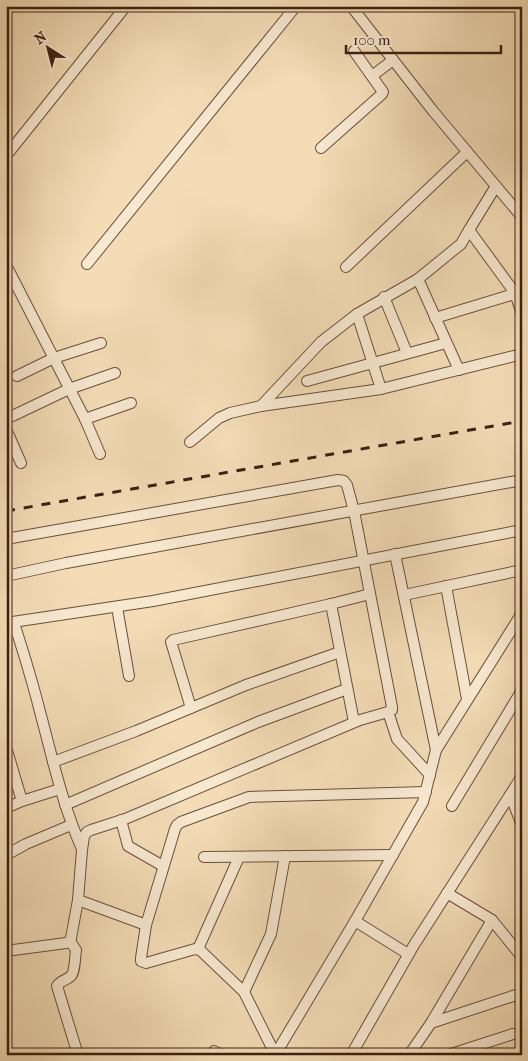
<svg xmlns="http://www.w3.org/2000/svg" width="528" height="1061" viewBox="0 0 528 1061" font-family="'IM FELL French Canon',serif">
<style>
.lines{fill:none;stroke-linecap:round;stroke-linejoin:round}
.minor-casing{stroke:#6a4f3b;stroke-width:12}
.minor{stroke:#f7e8d0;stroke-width:10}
.rail{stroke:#3d2012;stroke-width:3;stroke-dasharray:9 9;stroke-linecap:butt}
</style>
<rect width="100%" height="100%" fill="#f3dcb6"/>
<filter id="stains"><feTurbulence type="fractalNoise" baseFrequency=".004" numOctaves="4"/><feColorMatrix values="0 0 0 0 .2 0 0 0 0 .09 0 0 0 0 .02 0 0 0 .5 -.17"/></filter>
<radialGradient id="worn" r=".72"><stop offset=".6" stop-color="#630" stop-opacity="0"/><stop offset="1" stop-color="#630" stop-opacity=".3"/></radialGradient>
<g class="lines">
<!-- minor casing -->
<g class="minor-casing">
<g id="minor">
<path d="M351 6 433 111 522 217"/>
<path d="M372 76 393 60"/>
<path d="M321 148 382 94 383 92 354 51"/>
<path d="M6 156 126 6"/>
<path d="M469 230 515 293 522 314"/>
<path d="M87 264 296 6"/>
<path d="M6 265 85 419 100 454"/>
<path d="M346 267 467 152"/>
<path d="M418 279 459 370"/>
<path d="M384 297 407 353"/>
<path d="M357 314 381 389"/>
<path d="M435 318 521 292"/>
<path d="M17 376 54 358 101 343"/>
<path d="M307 381 446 343"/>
<path d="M261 406 321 342 357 314 418 279 461 244 469 230 496 186"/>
<path d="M6 419 69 389 115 373"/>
<path d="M85 419 131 403"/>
<path d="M6 429 21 463"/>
<path d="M190 442 219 418 230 413 261 406 381 389 522 354"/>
<path d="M6 539 338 480 344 481 347 485 354 511 392 707V710L388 712 360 720 125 819 91 830 87 832 84 836 82 850 78 900 71 938 70 941 66 943 6 951"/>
<path d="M395 554 436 750 423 802 355 921 408 954"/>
<path d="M6 576 66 563 522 480"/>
<path d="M446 586 467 699"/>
<path d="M404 595 522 570"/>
<path d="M331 604 354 722"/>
<path d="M117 607 129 676"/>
<path d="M6 623 153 601 522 530"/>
<path d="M14 623C23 651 32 680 39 708 52 756 62 804 82 849"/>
<path d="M191 708 172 645 171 642 173 640 331 604 370 594"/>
<path d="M388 712 397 739 430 775"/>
<path d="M6 747 22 801"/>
<path d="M436 750 522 613"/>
<path d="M53 762 136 731 246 685 340 652"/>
<path d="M510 795 522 825"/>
<path d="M65 805 258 722 347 689"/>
<path d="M452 806 522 690"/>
<path d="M6 808 22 801 60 789"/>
<path d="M121 820 128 846 163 866"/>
<path d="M6 855 26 844 71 825"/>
<path d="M204 857 393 855"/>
<path d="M447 893 492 920 522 957"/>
<path d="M78 900 146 925"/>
<path d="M70 941 76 950C75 956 75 972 71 976 67 980 61 980 57 986L78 1055"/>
<path d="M198 949 239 857"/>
<path d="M244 992 271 934 285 856"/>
<path d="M431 1023 522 993"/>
<path d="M214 1051 222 1055"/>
<path d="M275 1054 244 992 200 950 195 949 146 963 141 961V958L146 925 175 829 177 825 181 822 249 797 426 792"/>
<path d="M275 1055 355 921"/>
<path d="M351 1055 414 945 510 795 522 776"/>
<path d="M409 1055 431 1023 492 920"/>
<path d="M448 1055 513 1034"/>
</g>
</g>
<!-- minor -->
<use href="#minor" class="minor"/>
<!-- rail -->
<path class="rail" d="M6 511 522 421"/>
</g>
<!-- margin -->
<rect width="528" height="1061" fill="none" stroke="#f3dcb6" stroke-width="25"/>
<rect x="8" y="8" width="513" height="1046" fill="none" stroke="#3d2012" stroke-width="2.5"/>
<rect x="12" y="12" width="503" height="1036" fill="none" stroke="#3d2012"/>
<!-- north arrow -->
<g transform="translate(48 48) rotate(324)" stroke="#f7e8d0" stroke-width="4" paint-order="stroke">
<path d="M0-4L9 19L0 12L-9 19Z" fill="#3d2012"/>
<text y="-8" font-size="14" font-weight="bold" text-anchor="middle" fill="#3d2012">N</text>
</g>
<!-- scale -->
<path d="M346 45v8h155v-8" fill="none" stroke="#3d2012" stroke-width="2.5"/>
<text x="353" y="45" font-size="15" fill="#3d2012" stroke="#f7e8d0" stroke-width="4" paint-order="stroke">100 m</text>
<rect width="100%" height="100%" filter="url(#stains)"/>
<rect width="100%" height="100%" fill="url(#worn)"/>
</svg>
